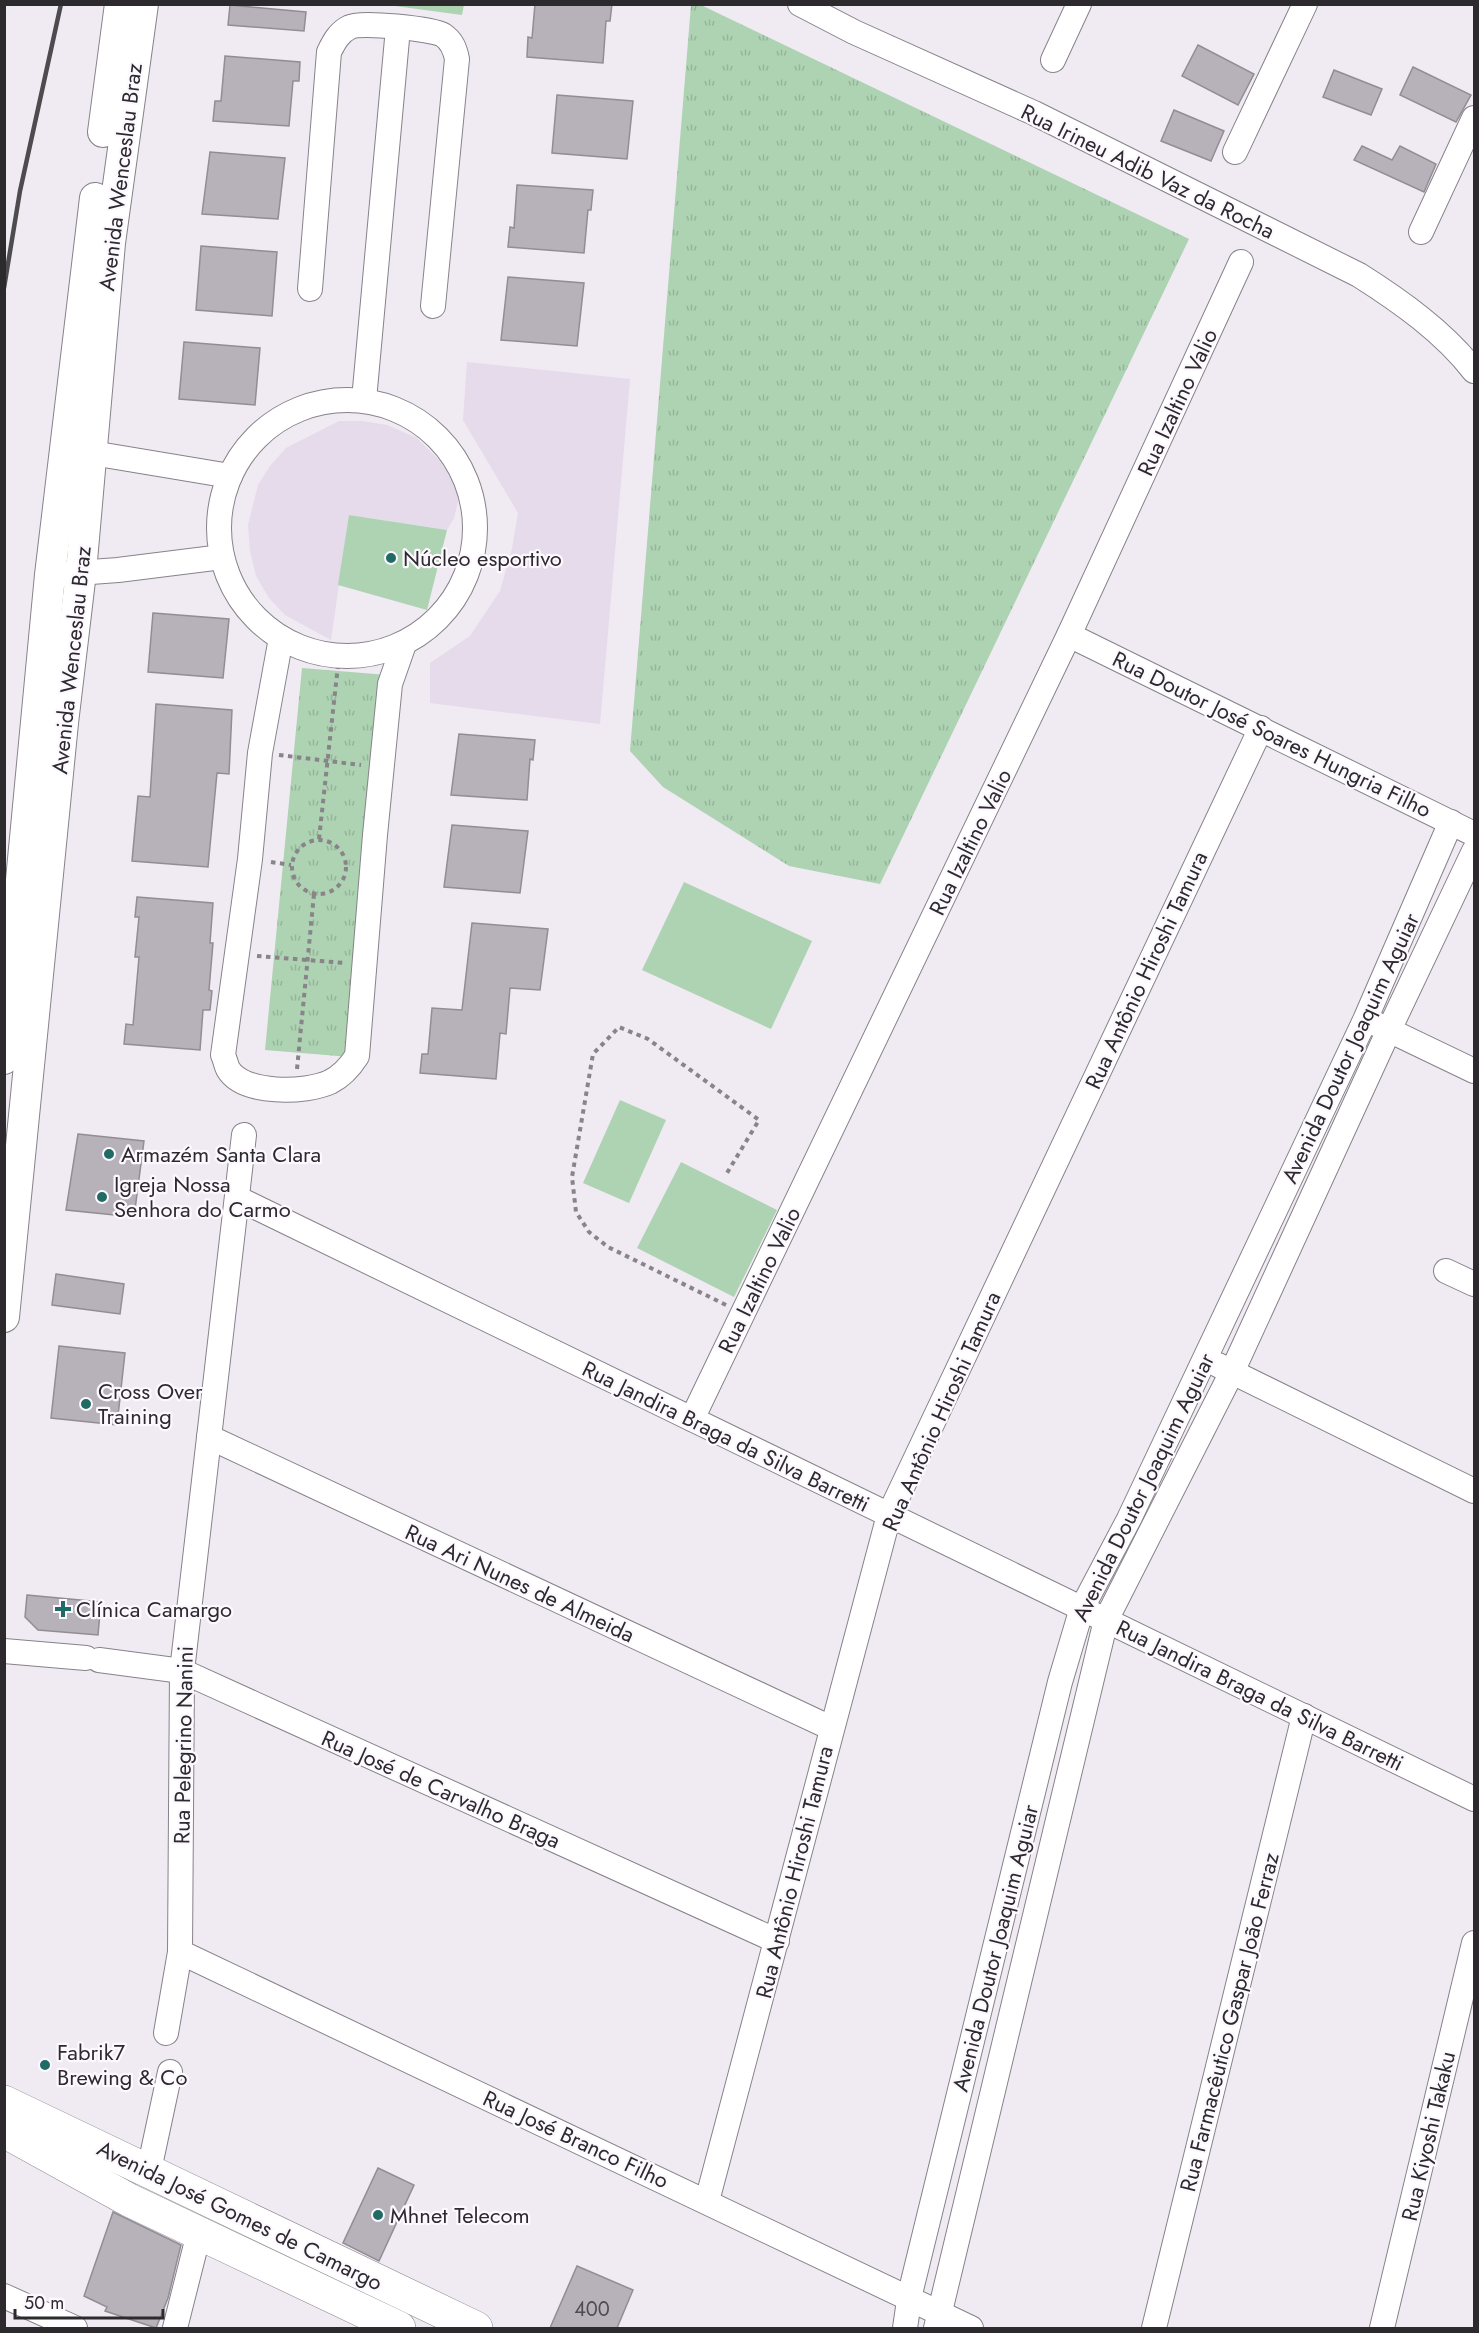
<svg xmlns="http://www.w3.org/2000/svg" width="1479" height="2333" viewBox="0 0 1479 2333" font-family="Jost,sans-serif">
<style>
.built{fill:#e5dbea}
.grass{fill:url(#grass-tufts)}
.pitch{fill:#add3b2}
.building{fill:#b7b1b9;stroke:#928d95;stroke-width:1.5}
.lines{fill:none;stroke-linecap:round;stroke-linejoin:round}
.minor-casing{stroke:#87828a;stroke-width:26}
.tertiary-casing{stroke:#87828a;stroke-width:32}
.secondary-casing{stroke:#87828a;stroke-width:34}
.path{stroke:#88848a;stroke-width:4;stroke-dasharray:4.5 4.5;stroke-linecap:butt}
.minor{stroke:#fff;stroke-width:24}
.tertiary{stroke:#fff;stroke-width:30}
.secondary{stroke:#fff;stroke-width:33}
.rail{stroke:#4e4b4f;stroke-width:4.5}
.poi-dot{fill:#216b65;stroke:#fdf8ff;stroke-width:2}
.labels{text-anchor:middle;stroke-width:4.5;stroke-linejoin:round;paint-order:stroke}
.number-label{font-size:20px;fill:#4f4c50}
.street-label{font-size:22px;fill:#2c2a2d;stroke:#fdf8ff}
.poi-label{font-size:22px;fill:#2c2a2d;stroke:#fdf8ff;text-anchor:start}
</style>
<defs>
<pattern id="grass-tufts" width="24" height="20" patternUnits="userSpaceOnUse" patternTransform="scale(1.5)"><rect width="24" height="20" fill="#add3b2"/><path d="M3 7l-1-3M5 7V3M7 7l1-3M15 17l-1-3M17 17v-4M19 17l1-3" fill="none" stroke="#95b599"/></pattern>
</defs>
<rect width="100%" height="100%" fill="#f0eaf3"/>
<!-- built -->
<g class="built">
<path d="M467 362 630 379 600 724 430 703V663L470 636 500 591 512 549 518 513 463 420Z"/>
<path d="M339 421H362L387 425 417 438 441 462 461 490 454 518 447 530 349 515 331 640 285 615 269 598 256 576 250 551 248 525 258 485 270 466 286 448Z"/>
</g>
<!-- grass -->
<g class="grass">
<path d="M691 5H701L1189 239 880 884 789 866 663 787 630 751Z"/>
<path d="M302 668 387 675 350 1057 265 1050Z"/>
</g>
<!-- pitch -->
<g class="pitch">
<path d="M380 4H464V5L462 15Z"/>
<path d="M349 515 447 530 427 610 338 585Z"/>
<path d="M684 882 812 941 771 1029 642 970Z"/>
<path d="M620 1100 666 1120 629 1203 583 1183Z"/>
<path d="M681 1162 777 1210 734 1297 637 1248Z"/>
</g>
<!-- building -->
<g class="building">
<path d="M535 4H612L610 21H606L603 63 527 57 528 37 532 38Z"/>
<path d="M230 5 306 12 304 31 228 25Z"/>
<path d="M1198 45 1254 74 1238 105 1182 76Z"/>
<path d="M225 56 300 62 299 81H293L289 126 213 121 215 101H221Z"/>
<path d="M1413 67 1471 95 1456 122 1400 95Z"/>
<path d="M1334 70 1382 89 1371 115 1323 97Z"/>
<path d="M557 95 633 101 627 159 552 153Z"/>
<path d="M1174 110 1224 131 1211 161 1161 141Z"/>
<path d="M1362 146 1392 160 1400 146 1436 164 1424 192 1354 160Z"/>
<path d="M210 152 285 158 278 219 202 214Z"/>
<path d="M517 185 593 190 591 210H588L584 253 508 247 510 227 514 228Z"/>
<path d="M201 246 277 252 272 316 196 310Z"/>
<path d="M508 277 584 283 577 346 501 340Z"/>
<path d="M184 342 260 348 255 405 179 399Z"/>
<path d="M153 613 229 619 223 678 148 672Z"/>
<path d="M156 704 232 710 229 774 217 773 208 867 132 861 138 796 150 797Z"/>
<path d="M459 734 535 740 533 760 530 759 527 800 451 795Z"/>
<path d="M452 825 528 831 520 893 444 887Z"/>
<path d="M137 897 213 903 210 943H213L209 990 212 991 210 1010H203L200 1050 124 1044 126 1024 133 1025 139 957H135L139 917H135Z"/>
<path d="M472 923 548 929 540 990 510 988 506 1034 500 1033 496 1079 420 1073 422 1054H428L432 1008 462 1010Z"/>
<path d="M78 1134 144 1141 134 1217 66 1210Z"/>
<path d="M56 1274 124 1284 120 1314 52 1305Z"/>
<path d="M59 1346 125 1353 117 1425 51 1418Z"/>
<path d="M27 1595 101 1602 98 1635 38 1630 25 1617Z"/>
<path d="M378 2168 414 2185 379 2261 343 2243Z"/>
<path d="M113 2212 181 2245 168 2298 156 2328 105 2311 107 2307 84 2296Z"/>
<path d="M577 2266 633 2290 617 2328H550Z"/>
</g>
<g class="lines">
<!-- minor casing -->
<g class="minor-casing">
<g id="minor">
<path d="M800 4 854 32 1034 113 1359 275C1400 301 1444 332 1474 371"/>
<path d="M1053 60 1079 4"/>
<path d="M1235 152 1305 4"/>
<path d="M1421 232 1474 118"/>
<path d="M310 289 329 52C334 42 339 32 350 27 360 21 433 29 443 35 452 41 455 49 457 59L433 306"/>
<circle cx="347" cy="528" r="128"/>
<path d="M364 400 398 28"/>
<path d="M75 452 92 453 230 476"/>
<path d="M50 575 118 570 222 557"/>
<path d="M1069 635 1474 834"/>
<path d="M281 638 260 753 250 859 223 1055C225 1059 226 1065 228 1069 243 1095 306 1093 330 1082 342 1076 350 1067 357 1056L375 835 390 684 404 644"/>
<path d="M1374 1023 1474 1071"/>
<path d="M237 1198 1474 1799"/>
<path d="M1446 1271 1474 1284"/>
<path d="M1218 1365 1474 1491"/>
<path d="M692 1419 1069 635 1241 262"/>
<path d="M209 1437 831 1728"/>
<path d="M4 1651 86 1658"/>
<path d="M99 1660 182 1671 777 1941"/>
<path d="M180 1952 971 2328"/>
<path d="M166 2033 180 1952 182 1671 244 1135"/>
<path d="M149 2170 170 2072"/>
<path d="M707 2201 889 1515 1261 728"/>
<path d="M4 2296 75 2328"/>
<path d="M175 2328 199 2233"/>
<path d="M905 2328 910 2294 1060 1682 1082 1608 1129 1519 1365 1020 1451 822"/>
<path d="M936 2328 1106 1620 1232 1372 1389 1030 1474 851"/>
<path d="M1154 2328 1304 1716"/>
<path d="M1382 2328 1474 1943"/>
</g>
</g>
<!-- tertiary casing -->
<g class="tertiary-casing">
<g id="tertiary">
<path d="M103 132 120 4"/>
<path d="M4 1059 50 575 95 198"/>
<path d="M4 1317 63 723 81 572 110 243 143 4"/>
</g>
</g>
<!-- secondary casing -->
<g class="secondary-casing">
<g id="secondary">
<path d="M4 2102 476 2328"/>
<path d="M4 2131 129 2200 399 2328"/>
</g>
</g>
<!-- path -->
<g class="path">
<path d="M279 755 361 765"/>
<path d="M319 839 339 656"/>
<circle cx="319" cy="867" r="27"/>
<path d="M271 862 291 865"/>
<path d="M257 956 345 963"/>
<path d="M297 1069 314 894"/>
<path d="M726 1305 608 1247 589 1232 576 1212 572 1177 593 1054 619 1027 648 1039 759 1120 727 1173"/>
</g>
<!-- minor -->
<use href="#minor" class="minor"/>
<!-- tertiary -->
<use href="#tertiary" class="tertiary"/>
<!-- secondary -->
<use href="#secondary" class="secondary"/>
<!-- rail -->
<path class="rail" d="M4 288 20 191 61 4"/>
</g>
<!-- markers -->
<g class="poi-dot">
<circle cx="391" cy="558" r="6"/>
<circle cx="109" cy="1154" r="6"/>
<circle cx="102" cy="1197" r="6"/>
<circle cx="86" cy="1404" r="6"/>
<path d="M60 1600h6v6h6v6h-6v6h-6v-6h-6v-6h6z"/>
<circle cx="45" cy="2065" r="6"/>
<circle cx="378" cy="2215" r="6"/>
</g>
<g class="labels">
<!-- number labels -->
<g class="number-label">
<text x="592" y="2316">400</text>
</g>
<!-- street labels -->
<g class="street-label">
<text transform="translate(1148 171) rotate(26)" y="8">Rua Irineu Adib Vaz da Rocha</text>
<text transform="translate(120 177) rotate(-83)" y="8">Avenida Wenceslau Braz</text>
<text transform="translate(1177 402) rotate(-65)" y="8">Rua Izaltino Valio</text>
<text transform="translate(71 660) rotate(-84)" y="8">Avenida Wenceslau Braz</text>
<text transform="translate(1272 734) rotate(26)" y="8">Rua Doutor José Soares Hungria Filho</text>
<text transform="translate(970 842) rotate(-64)" y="8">Rua Izaltino Valio</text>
<text transform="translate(1146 970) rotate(-65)" y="8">Rua Antônio Hiroshi Tamura</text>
<text transform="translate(1350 1048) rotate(-65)" y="8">Avenida Doutor Joaquim Aguiar</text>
<text transform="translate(759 1280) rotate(-64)" y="8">Rua Izaltino Valio</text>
<text transform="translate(941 1411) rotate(-66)" y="8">Rua Antônio Hiroshi Tamura</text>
<text transform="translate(726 1436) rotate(26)" y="8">Rua Jandira Braga da Silva Barretti</text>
<text transform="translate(1143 1487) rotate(-64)" y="8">Avenida Doutor Joaquim Aguiar</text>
<text transform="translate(520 1583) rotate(25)" y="8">Rua Ari Nunes de Almeida</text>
<text transform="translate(1260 1695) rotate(26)" y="8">Rua Jandira Braga da Silva Barretti</text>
<text transform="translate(183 1745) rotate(-89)" y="8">Rua Pelegrino Nanini</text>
<text transform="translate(441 1789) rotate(24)" y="8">Rua José de Carvalho Braga</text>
<text transform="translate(794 1872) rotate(-76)" y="8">Rua Antônio Hiroshi Tamura</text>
<text transform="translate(995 1948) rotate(-76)" y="8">Avenida Doutor Joaquim Aguiar</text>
<text transform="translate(1229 2022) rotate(-76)" y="8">Rua Farmacêutico Gaspar João Ferraz</text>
<text transform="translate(1428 2136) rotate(-77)" y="8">Rua Kiyoshi Takaku</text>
<text transform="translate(576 2139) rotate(25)" y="8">Rua José Branco Filho</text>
<text transform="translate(240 2215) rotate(26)" y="8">Avenida José Gomes de Camargo</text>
</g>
<!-- poi labels -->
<g class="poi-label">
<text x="403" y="566">Núcleo esportivo</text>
<text x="121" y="1162">Armazém Santa Clara</text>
<text x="114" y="1192">Igreja Nossa<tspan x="114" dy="25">Senhora do Carmo</tspan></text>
<text x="98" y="1399">Cross Over<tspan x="98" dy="25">Training</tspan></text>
<text x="76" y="1617">Clínica Camargo</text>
<text x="57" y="2060">Fabrik7<tspan x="57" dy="25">Brewing &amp; Co</tspan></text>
<text x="390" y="2223">Mhnet Telecom</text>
</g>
</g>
<!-- border -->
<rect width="1479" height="2333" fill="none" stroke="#2c2a2d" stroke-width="12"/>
<!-- scale -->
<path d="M15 2309v9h148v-9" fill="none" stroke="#2c2a2d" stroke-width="3"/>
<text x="24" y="2309" font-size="18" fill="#2c2a2d" stroke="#fdf8ff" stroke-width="4.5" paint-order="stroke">50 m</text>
</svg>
